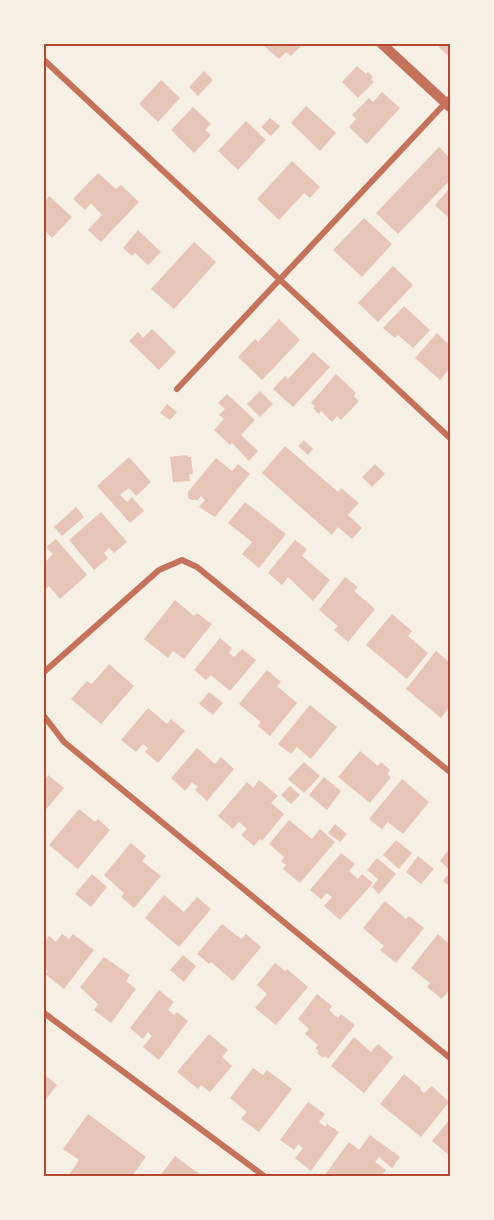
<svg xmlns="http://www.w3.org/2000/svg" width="494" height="1220" viewBox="0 0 494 1220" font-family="'Exo 2',sans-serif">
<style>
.building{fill:#e6c5b7}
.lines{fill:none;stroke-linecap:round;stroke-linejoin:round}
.minor{stroke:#c5725c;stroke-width:6}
.tertiary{stroke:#c5725c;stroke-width:10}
.neatline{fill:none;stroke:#b5482f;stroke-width:2}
</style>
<rect width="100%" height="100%" fill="#f6efe4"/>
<!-- building -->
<g class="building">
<path d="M265 44H303L291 56 286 52 279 59 263 45Z"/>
<path d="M436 44H450V58Z"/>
<path d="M357 66 366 74 368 72 373 77 371 79 374 82 358 98 342 82Z"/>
<path d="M204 71 213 80 198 96 189 87Z"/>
<path d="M161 80 180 98 158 122 139 104Z"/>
<path d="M382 92 400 108 367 144 349 127 356 119 352 115 369 98 373 102Z"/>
<path d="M306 106 336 133 320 151 291 123Z"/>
<path d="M193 107 211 124 205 130 211 135 194 153 171 130Z"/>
<path d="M270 118 280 126 271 136 261 127Z"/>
<path d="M246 121 266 140 238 170 218 151Z"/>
<path d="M439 147 450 158V180L398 234 376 213Z"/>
<path d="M292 161 320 187 310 198 304 193 279 220 257 199Z"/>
<path d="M98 173 116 189 121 185 139 202 101 242 88 230 102 215 91 203 85 210 73 199Z"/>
<path d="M450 188V219L435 205Z"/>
<path d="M49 196 72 217 52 238 44 230V202Z"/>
<path d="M364 218 392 244 362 277 333 250Z"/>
<path d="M138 230 161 252 148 265 135 253 132 256 123 248Z"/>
<path d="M194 242 216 262 174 309 151 289Z"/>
<path d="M393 266 413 285 378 322 358 303Z"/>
<path d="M404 306 430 330 413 348 398 335 395 338 383 328Z"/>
<path d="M279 319 300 340 262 380 238 357 255 339 258 342Z"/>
<path d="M152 329 176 352 159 370 129 341 138 332 143 338Z"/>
<path d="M437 333 450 346V368L440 380 415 358Z"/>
<path d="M313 352 330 367 293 407 273 389 285 376 288 379Z"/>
<path d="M336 374 356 393 354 396 359 401 341 420 337 416 332 422 321 411 319 414 313 408 315 406 311 403Z"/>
<path d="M260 391 273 404 260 417 247 404Z"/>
<path d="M227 394 255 420 241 435 258 451 249 461 232 443 230 445 214 430 224 419 219 415 225 409 218 403Z"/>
<path d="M167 404 177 412 170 420 160 413Z"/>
<path d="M304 440 313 449 308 455 298 446Z"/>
<path d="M285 446 338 492 341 488 359 503 348 515 362 528 352 539 338 527 332 535 262 473Z"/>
<path d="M187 455 188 457H191L193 474H189L190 481 173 482 170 457Z"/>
<path d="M129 457 151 482 136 496 129 488 120 495 127 502 132 497 144 511 130 523 97 486Z"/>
<path d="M216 458 232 471 238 464 250 474 215 517 199 507 205 500 201 496 198 500H192L188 498V492Z"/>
<path d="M375 464 385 474 372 487 362 477Z"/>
<path d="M245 502 286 534 259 568 242 554 252 542 228 523Z"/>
<path d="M76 507 84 517 62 536 54 527Z"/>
<path d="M101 512 127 542 114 553 109 548 104 553 108 558 94 570 69 540Z"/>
<path d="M56 539 87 575 60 599 49 586 44 591V563L53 554 46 547Z"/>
<path d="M295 540 307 549 302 556 330 580 313 601 288 577 282 585 268 573Z"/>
<path d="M345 577 358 587 354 591 375 609 348 642 334 630 338 626 319 610Z"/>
<path d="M175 600 194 616 197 613 212 624 184 659 173 651 168 658 144 639Z"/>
<path d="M392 614 412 631 408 636 428 653 407 679 366 645Z"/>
<path d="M220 638 232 648 229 653 234 657 242 649 256 660 230 691 211 675 206 680 194 670Z"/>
<path d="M436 651 450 663V706L441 718 406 689Z"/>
<path d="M109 664 134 686 101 724 71 699 87 681 92 684Z"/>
<path d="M267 670 281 682 277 686 297 703 270 736 258 726 261 722 239 704Z"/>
<path d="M209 692 223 703 213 715 199 704Z"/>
<path d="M310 705 337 727 311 759 297 747 291 754 278 744Z"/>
<path d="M148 708 167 724 171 719 185 731 158 763 145 752 148 748 143 744 136 752 121 740Z"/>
<path d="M197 748 215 764 221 757 234 769 207 801 195 790 198 787 192 782 185 791 171 778Z"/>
<path d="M360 751 378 766 381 762 390 770 387 774 391 777 370 803 338 777Z"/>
<path d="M304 762 320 776 304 793 288 779Z"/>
<path d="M48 775 64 788 44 812V781Z"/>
<path d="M324 777 341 791 327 810 309 795Z"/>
<path d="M402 779 429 802 403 834 388 822 382 829 369 819Z"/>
<path d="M259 780 278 796 271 803 284 814 262 841 260 839 254 846 241 835 247 829 239 822 233 829 218 816 247 782 253 788Z"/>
<path d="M290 786 300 795 291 804 281 795Z"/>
<path d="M79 809 95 822 98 819 110 830 78 869 49 845Z"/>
<path d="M289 820 312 839 320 829 335 842 300 883 283 869 286 865 281 861 284 857 269 844Z"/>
<path d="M335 824 347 834 340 842 328 833Z"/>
<path d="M396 840 412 853 399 869 383 855Z"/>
<path d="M131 843 146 856 142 861 161 876 134 908 121 897 124 893 104 875Z"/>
<path d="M450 848V870L440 861Z"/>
<path d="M341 853 355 864 349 871 358 879 362 874 373 883 340 920 324 906 332 897 327 893 321 899 310 890Z"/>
<path d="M418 856 434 869 421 884 406 872Z"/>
<path d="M377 858 396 874 379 894 372 887 378 879 367 870Z"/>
<path d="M450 872V887L443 881Z"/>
<path d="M92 874 107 887 91 907 75 894Z"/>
<path d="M164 895 184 912 197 897 211 909 179 947 145 918Z"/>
<path d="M385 901 406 919 409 916 424 928 396 963 380 950 384 946 363 928Z"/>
<path d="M222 924 241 939 246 934 261 947 233 981 211 962 209 964 197 954Z"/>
<path d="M62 934 69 939 73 934 94 950 64 989 45 974 48 971 44 968V942L49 936 56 942Z"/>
<path d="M438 934 450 945V989L442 999 427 987 430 983 411 968Z"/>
<path d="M183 955 196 966 184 982 170 970Z"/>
<path d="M104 957 130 975 126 981 136 989 111 1023 94 1010 98 1004 80 987Z"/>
<path d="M275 963 285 971 287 969 308 987 276 1025 255 1008 267 994 257 985Z"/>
<path d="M159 990 174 1002 168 1010 174 1015 177 1012 188 1021 159 1060 143 1047 152 1036 148 1032 143 1039 130 1028Z"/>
<path d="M317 994 332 1006 329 1010 338 1018 341 1014 355 1025 328 1059 325 1056 323 1058 317 1053 319 1051 315 1048 318 1045 305 1034 309 1029 298 1019Z"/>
<path d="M209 1034 228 1050 222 1057 232 1066 210 1092 201 1085 198 1089 177 1072Z"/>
<path d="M354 1037 371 1052 378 1044 393 1057 364 1093 331 1066Z"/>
<path d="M253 1068 263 1075 267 1070 292 1089 259 1132 241 1119 247 1112 230 1098Z"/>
<path d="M44 1074 57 1085 44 1102Z"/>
<path d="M404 1074 421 1088 420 1090 424 1093 432 1086 449 1102 421 1137 380 1104Z"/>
<path d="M308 1102 325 1114 319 1122 325 1127 327 1124 339 1132 311 1171 295 1158 303 1148 298 1144 294 1150 280 1140Z"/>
<path d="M88 1114 146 1157 132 1176H71L69 1175 79 1160 63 1149Z"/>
<path d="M450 1119V1156L432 1141Z"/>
<path d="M370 1135 400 1157 392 1168 379 1157 375 1162 386 1170 381 1176H324L349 1142 359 1150Z"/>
<path d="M175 1156 202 1176H160Z"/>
</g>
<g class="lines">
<!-- minor -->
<g class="minor">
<path d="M44 60 450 438"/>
<path d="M177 389 450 98"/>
<path d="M44 672 159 570 182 560 197 567 450 772"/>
<path d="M44 716 64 742 450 1058"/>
<path d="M44 1013 264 1176"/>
</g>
<!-- tertiary -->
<path class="tertiary" d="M382 44 450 107"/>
</g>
<!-- border -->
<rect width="494" height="1220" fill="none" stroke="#f6efe4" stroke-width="90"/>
<rect x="45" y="45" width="404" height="1130" class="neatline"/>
</svg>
